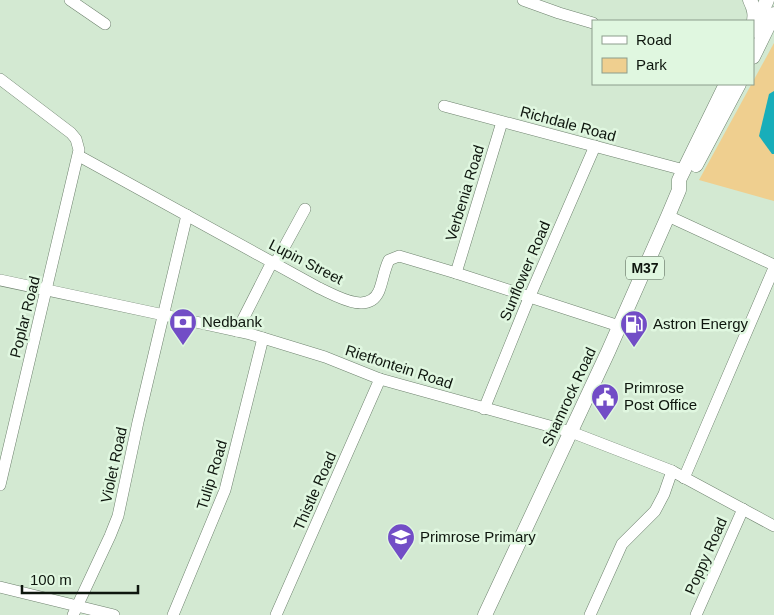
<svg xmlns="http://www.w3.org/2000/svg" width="774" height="615" viewBox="0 0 774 615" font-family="Arial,sans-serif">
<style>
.green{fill:#efcf8f}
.water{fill:#18aeba}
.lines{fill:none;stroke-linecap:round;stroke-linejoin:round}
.minor-casing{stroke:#6e826e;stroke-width:12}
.major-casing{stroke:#6e826e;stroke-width:15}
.minor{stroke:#fff;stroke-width:11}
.major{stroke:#fff;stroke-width:14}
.labels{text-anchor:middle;stroke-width:5;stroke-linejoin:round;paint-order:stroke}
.shield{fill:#e0f7e0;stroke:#4d5a4d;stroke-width:1}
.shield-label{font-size:14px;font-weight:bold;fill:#0e160e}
.street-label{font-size:15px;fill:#0e160e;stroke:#e0f7e0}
.poi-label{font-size:15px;fill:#0e160e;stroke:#e0f7e0;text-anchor:start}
</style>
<rect width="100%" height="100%" fill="#d3e9d2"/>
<!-- green -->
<path class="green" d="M774 43V201L699 180Z"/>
<!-- water -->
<path class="water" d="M774 91V154H772L759 136 769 94Z"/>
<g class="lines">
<!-- minor casing -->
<g class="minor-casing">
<g id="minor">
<path d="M70 0 105 24"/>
<path d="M523 0 559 13 593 23"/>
<path d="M0 79 71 133 76 139 79 150 0 485"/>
<path d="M444 106 684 170"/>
<path d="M79 156 319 288C335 295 368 316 379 291 383 281 384 270 389 260L399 256 456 273 619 326"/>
<path d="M668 216 774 265"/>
<path d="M275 264 305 209"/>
<path d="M456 273 502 122"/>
<path d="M0 280 164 315 250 334 325 357 380 379 571 432 672 471 774 526"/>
<path d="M237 331 272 262"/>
<path d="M484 409 529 298 595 146"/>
<path d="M684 478 774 268"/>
<path d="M0 587 114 615"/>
<path d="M73 615 110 536 118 516 138 422 187 215"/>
<path d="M173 615 225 490 263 338"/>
<path d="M276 615 380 379"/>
<path d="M590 615 622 544 655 511 664 494 672 471"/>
<path d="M696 615 743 509"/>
</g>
</g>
<!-- major casing -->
<g class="major-casing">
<g id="major">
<path d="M750 0C754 8 756 15 753 25"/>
<path d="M753 31 767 0"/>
<path d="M753 57 774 14"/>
<path d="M696 165 739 84"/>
<path d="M485 615 608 352 668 216 679 190V180L726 84"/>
</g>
</g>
<!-- minor -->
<use href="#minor" class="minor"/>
<!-- major -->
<use href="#major" class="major"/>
</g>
<!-- icons -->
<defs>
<g id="bank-pin" transform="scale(1.4375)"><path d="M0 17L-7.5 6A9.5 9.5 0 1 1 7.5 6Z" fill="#724dc6" stroke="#e0f7e0"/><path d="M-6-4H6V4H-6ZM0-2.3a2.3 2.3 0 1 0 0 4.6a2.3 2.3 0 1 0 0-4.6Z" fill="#fff"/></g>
<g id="fuel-pin" transform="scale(1.4375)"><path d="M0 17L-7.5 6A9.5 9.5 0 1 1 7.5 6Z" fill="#724dc6" stroke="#e0f7e0"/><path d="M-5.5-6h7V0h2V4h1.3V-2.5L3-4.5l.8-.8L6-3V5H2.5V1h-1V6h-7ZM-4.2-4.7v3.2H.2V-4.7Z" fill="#fff"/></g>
<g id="civic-pin" transform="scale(1.4375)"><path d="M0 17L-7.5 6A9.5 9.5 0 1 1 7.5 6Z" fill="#724dc6" stroke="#e0f7e0"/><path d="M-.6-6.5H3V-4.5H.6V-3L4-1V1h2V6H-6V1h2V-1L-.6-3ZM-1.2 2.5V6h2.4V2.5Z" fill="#fff"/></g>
<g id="school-pin" transform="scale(1.4375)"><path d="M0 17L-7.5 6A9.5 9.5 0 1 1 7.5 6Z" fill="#724dc6" stroke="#e0f7e0"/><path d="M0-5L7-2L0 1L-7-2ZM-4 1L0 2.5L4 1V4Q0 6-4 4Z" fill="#fff"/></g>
</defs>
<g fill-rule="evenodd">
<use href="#bank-pin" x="183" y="322"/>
<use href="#fuel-pin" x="634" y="324"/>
<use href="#civic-pin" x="605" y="397"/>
<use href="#school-pin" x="401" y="537"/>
</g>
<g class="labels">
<!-- shield labels -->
<rect class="shield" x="626" y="256.5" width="38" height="23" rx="4"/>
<g class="shield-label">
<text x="645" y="273">M37</text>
</g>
<!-- street labels -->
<g class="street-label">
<text transform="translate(568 124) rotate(15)" y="5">Richdale Road</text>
<text transform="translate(465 193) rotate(-73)" y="5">Verbenia Road</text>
<text transform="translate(306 262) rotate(27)" y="5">Lupin Street</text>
<text transform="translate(525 271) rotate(-67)" y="5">Sunflower Road</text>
<text transform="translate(25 317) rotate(-76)" y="5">Poplar Road</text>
<text transform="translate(399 367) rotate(18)" y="5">Rietfontein Road</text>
<text transform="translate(569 397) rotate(-65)" y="5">Shamrock Road</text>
<text transform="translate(114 465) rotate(-78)" y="5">Violet Road</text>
<text transform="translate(212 475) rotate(-73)" y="5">Tulip Road</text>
<text transform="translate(315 491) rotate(-66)" y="5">Thistle Road</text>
<text transform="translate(706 556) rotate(-66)" y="5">Poppy Road</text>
</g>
<!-- poi labels -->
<g class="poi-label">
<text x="202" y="327">Nedbank</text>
<text x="653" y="329">Astron Energy</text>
<text x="624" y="393">Primrose<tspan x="624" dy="17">Post Office</tspan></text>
<text x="420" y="542">Primrose Primary</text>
</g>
</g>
<!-- legend -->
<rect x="592" y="20" width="162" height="65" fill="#e0f7e0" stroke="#8c9d8c"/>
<rect x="602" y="36" width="25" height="8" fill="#ffffff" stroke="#8c9d8c"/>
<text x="636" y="45" font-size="15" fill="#0e160e">Road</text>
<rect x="602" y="58" width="25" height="15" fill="#efcf8f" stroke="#8c9d8c"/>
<text x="636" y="70" font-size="15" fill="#0e160e">Park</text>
<!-- scale -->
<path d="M22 585v8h116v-8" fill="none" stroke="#0e160e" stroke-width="2.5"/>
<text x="30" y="585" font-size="15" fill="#0e160e" stroke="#e0f7e0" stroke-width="4" paint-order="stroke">100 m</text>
</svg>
